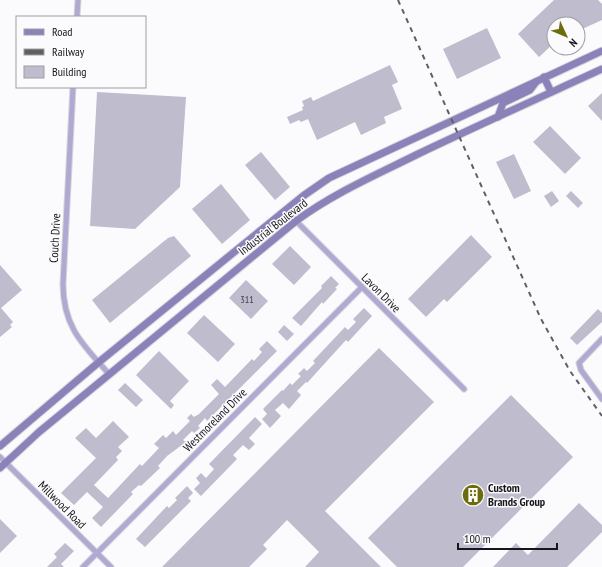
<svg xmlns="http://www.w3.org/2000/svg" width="602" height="567" viewBox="0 0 602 567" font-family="'PT Sans Narrow',sans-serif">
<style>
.building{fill:#bebccd}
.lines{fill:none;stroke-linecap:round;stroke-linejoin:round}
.street-casing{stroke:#d6d6da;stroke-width:7}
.secondary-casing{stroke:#d6d6da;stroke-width:9}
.street{stroke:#afaad1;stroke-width:5}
.secondary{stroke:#8b82ba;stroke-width:7}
.rail{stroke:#606064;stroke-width:2;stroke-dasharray:5 5;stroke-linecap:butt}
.labels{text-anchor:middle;stroke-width:3;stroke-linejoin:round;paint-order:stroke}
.number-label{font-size:10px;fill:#404048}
.street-label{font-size:12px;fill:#16161b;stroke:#fbfbfe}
.poi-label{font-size:12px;font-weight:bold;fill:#16161b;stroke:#fbfbfe;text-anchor:start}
</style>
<rect width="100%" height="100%" fill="#fbfbfe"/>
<!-- building -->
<g class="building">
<path d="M554 0H598L602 4V20L578 31V24H554V43L539 57 518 34Z"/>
<path d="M487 28 501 58 457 79 443 49Z"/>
<path d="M390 65 398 82 392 85 402 109 384 117 386 123 361 135 355 122 317 140 308 119 301 122 299 120 290 124 287 117 303 110 302 107 304 106 302 101 311 97 313 101Z"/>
<path d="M97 92 186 97 180 187 135 229 90 226Z"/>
<path d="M602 93V121L588 106Z"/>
<path d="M550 126 581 158 565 174 533 142Z"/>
<path d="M261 152 290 187 275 200 245 165Z"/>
<path d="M514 154 531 191 514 199 496 162Z"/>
<path d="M221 184 250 220 222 244 192 209Z"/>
<path d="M552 191 559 201 551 207 544 196Z"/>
<path d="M571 191 583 203 578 208 566 196Z"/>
<path d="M471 235 492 257 447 302 444 299 426 317 408 299Z"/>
<path d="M174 236 191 256 110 323 92 300 168 238Z"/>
<path d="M290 246 311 267 294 285 272 264Z"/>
<path d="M0 265 22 290 1 308 13 322 10 325 12 327 0 337Z"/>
<path d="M331 276 339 284 335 288 337 289 323 304 322 302 301 326 292 318 322 288 321 286Z"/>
<path d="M246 280 268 301 251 319 229 298Z"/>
<path d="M364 308 372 316 348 342 346 340 307 383 306 382 297 391 301 395 289 409 283 403 275 410 281 416 270 428 262 419 267 414 263 409 282 390 283 391 290 383 292 385 301 376 298 374 304 368 307 371 315 363 313 361 345 327 348 330 356 322 353 319Z"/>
<path d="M598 309 602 313V322L577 345 570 338Z"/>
<path d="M204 315 235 344 218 362 187 333Z"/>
<path d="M284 325 294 334 287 341 278 332Z"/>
<path d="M267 341 277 351 207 421 205 418 198 426 200 428 194 433 192 431 183 440 186 442 167 456 158 466 160 468 141 486 139 485 131 492 133 494 101 527 92 518 103 507 87 492 74 505 61 493 96 458 75 438 86 428 96 438 113 421 129 437 118 447 122 451 116 457 118 460 94 485 108 498 140 464 142 466 159 448 154 444 163 435 166 438 173 431 176 435 190 421 187 418 191 414 194 417 199 414 219 394 211 385 217 379 225 387 252 359 254 361 262 352 259 349Z"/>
<path d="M379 348 434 402 325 511 381 567H305L319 552 287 520 263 545 267 549 249 567H162Z"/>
<path d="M159 351 189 381 170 401 174 405 171 409 136 375Z"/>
<path d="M125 383 143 400 136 407 118 390Z"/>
<path d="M511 395 573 457 463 567H397L368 538Z"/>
<path d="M255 417 262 424 249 438 255 444 249 450 243 445 233 455 237 459 201 496 194 489 200 483 196 478 201 473 206 478 214 469 209 464Z"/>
<path d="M187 486 193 493 188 498 191 501 145 547 136 539 167 506 169 508 177 500 175 498Z"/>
<path d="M579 503 602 525V532L567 567H493L516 543 528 555Z"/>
<path d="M0 519 17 536 0 553Z"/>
<path d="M65 543 74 551 61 564 64 567H47L57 557 54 554Z"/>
</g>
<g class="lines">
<!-- street casing -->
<g class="street-casing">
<g id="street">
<path d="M77 17 78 0"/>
<path d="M73 87 63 284C63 327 83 345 110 375"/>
<path d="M285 210 464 389"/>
<path d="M602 339 579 363 581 370 602 399"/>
<path d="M0 457 111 567"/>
<path d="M83 567 362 287"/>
</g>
</g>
<!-- secondary casing -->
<g class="secondary-casing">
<g id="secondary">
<path d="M544 77 551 92"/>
<path d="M498 117 503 103 530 90 536 82"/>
<path d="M0 446 99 362 303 196 329 178 602 51"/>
<path d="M0 468 39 432 296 221C334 193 376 175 418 154 479 125 541 97 602 69"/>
</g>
</g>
<!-- street -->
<use href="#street" class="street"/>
<!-- secondary -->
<use href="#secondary" class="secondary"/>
<!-- rail -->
<path class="rail" d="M398 0 541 319 570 371 602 416"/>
</g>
<!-- icons -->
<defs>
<g id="building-disc" transform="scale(1.15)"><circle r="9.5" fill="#6a6c0d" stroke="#fbfbfe"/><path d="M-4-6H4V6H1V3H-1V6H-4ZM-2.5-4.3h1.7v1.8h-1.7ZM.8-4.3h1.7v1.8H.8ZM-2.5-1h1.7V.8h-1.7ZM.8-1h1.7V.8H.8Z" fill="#fff"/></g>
</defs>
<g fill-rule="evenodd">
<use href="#building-disc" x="473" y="495"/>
</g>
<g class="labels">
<!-- number labels -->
<g class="number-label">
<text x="247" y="303">311</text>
</g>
<!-- street labels -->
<g class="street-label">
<text transform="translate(273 227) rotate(-38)" y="4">Industrial Boulevard</text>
<text transform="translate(55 238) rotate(-87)" y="4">Couch Drive</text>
<text transform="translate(381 293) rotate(45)" y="4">Lavon Drive</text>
<text transform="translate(215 420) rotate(-45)" y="4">Westmoreland Drive</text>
<text transform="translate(62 505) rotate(45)" y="4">Millwood Road</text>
</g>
<!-- poi labels -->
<g class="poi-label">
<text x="488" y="492">Custom<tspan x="488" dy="14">Brands Group</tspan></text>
</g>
</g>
<!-- legend -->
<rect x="16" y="16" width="130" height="72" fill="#fbfbfe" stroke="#9f9fa3"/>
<rect x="24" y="29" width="20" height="6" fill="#8b82ba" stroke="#9f9fa3"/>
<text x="52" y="36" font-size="12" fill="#16161b">Road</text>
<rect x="24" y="49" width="20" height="6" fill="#606064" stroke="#9f9fa3"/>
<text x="52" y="56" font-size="12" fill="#16161b">Railway</text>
<rect x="24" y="66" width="20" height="12" fill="#bebccd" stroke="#9f9fa3"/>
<text x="52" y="76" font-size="12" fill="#16161b">Building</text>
<!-- north arrow -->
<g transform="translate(566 36) rotate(134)"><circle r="19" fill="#fbfbfe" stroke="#9f9fa3"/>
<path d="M0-3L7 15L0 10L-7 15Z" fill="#6a6c0d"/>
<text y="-6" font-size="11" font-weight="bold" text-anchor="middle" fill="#16161b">N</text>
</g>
<!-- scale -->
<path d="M458 543v6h99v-6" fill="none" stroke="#16161b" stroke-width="2"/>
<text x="464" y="543" font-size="12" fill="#16161b" stroke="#fbfbfe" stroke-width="3" paint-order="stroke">100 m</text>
</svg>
